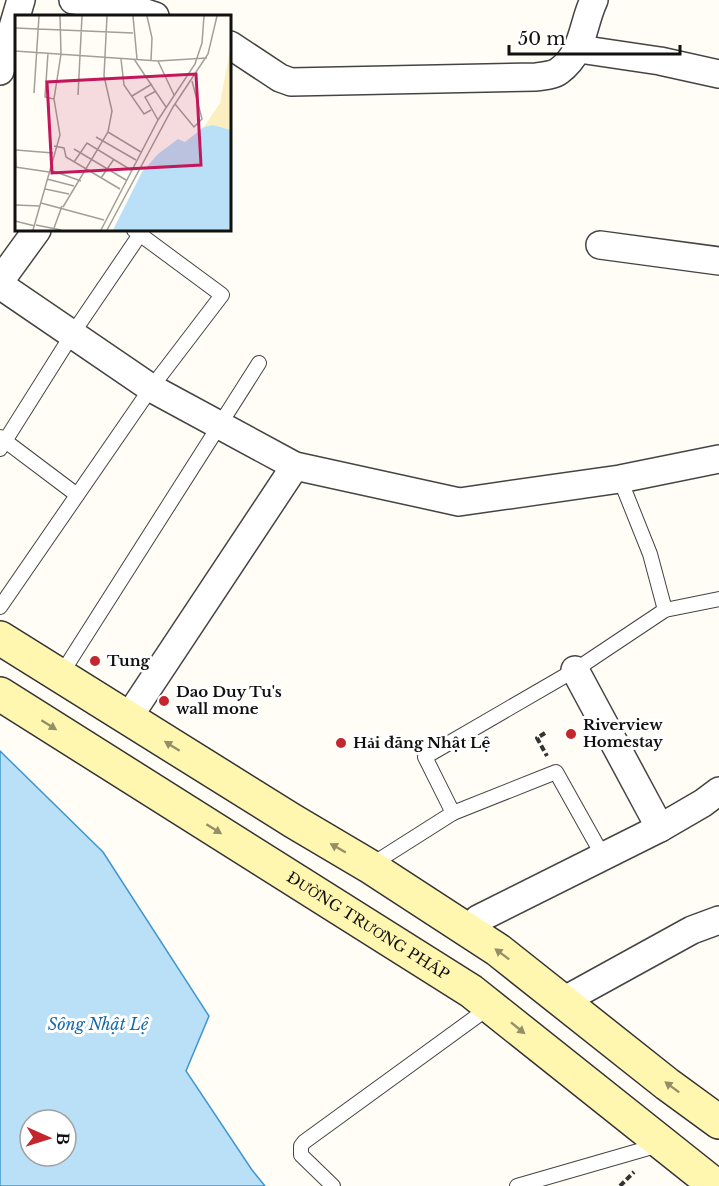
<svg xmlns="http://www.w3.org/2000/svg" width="719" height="1186" viewBox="0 0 719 1186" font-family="'Libre Baskerville',serif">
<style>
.water{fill:#b9e0f7;stroke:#3f96cf;stroke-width:1.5;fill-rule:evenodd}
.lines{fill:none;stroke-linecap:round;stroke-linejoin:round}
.service-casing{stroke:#444;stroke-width:16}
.minor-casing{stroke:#444;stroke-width:30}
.secondary-casing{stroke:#333;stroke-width:36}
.path{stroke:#333;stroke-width:4;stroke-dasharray:6 3;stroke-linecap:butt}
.service{stroke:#fff;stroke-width:14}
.minor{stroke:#fff;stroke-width:27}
.secondary{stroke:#fff6b0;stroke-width:33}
.oneway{fill:#948f68}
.poi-dot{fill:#c4262e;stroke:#fff;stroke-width:2}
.labels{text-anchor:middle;stroke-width:6;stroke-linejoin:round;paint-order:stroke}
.poi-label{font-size:15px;font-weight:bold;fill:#111;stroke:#fff;text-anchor:start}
.street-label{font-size:15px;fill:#111;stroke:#fff}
.water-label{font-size:16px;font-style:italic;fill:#1768a6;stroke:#fff}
.inset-road{fill:none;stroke:#a09f9a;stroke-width:1.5}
.view{fill:#c2185b;fill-opacity:0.15;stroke:#c2185b;stroke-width:3}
.inset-edge{fill:none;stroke:#111;stroke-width:3}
</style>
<rect width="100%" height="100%" fill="#fffdf5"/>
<!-- water -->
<path class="water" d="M0 751 103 852 209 1016 186 1071 252 1170 265 1186H0ZM30 1120H66V1156H30Z"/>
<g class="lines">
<!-- service casing -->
<g class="service-casing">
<g id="service">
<path d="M0 437 77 495"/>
<path d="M0 449 73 333 143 230"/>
<path d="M620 479 650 554 665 610"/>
<path d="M0 607 151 388 222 295 134 230"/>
<path d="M60 676 259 363"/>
<path d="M453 813 425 757 575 670 665 610 719 599"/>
<path d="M371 865 453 813 556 772 603 856"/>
<path d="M333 1186 301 1155V1146L304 1142 491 1006"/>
<path d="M517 1186 659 1145"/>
</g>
</g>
<!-- minor casing -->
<g class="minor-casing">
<g id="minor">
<path d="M73 0 130 8 155 16"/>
<path d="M230 45 280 78 291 82 536 77C543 76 554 75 559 71 584 53 582 25 594 0"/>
<path d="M579 49 660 61 719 74"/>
<path d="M0 71 21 0"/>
<path d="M600 245 719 261"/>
<path d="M0 281 37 230"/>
<path d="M0 285 151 388 295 466 459 502 620 479 719 459"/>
<path d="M575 670 660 828"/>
<path d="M128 718 295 466"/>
<path d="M470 932 478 919 660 828 703 803 719 791"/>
<path d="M563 1001 692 930 719 920"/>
</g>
</g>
<!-- secondary casing -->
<g class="secondary-casing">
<g id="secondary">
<path d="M0 638 293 821 369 866 498 950 667 1084 719 1122"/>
<path id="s1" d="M0 694 471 991 716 1186"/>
</g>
</g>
<!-- path -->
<g class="path">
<path d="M545 733 537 738 547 756"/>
<path d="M620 1186 634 1172"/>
</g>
<!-- service -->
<use href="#service" class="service"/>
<!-- minor -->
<use href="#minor" class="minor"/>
<!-- secondary -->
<use href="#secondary" class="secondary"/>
</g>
<!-- one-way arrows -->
<defs><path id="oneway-solid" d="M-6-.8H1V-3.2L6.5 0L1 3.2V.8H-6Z" transform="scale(1.5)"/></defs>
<g class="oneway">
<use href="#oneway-solid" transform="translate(49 725) rotate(32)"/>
<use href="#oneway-solid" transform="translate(172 746) rotate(-148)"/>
<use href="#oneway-solid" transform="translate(214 829) rotate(32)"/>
<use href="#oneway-solid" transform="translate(338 848) rotate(-150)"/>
<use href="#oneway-solid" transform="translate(502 954) rotate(-143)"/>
<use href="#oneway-solid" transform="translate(518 1028) rotate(39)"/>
<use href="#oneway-solid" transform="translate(672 1087) rotate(-143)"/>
</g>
<!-- markers -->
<g class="poi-dot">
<circle cx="95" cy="661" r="6"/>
<circle cx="164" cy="701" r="6"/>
<circle cx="571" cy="734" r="6"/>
<circle cx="341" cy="743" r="6"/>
</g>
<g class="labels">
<!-- poi labels -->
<g class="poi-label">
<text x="107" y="666">Tung</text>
<text x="176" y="697">Dao Duy Tu's<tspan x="176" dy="17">wall mone</tspan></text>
<text x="583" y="730">Riverview<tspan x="583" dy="17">Homestay</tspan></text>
<text x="353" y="748">Hải đăng Nhật Lệ</text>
</g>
<!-- street labels -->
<g class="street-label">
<text dy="5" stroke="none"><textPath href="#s1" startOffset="435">ĐƯỜNG TRƯƠNG PHÁP</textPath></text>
</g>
<!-- water labels -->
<g class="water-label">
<text x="98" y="1030">Sông Nhật Lệ</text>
</g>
</g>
<!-- overview -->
<g transform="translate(15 15)">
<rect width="216" height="216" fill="#fffdf5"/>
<path d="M216 30V115L198 110 189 112 205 88Z" fill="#fbeec1"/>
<path d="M198 110 216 115V215H98L127 157 143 139 163 124 170 127 189 112Z" fill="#b9e0f7"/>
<path class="inset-road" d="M118 1 122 44M132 1 137 23 136 46M0 13 118 18M0 26V55M0 36 143 46 192 43M33 38 30 82 39 84M106 44 109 70 129 99 136 95M119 44 151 92M143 46 159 80M141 76 130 82 143 105M19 78 24 1M63 80 67 1M117 81 137 69M160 89 179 112 187 104 177 66M93 117 126 137M81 122 121 145M0 127 1 152M39 131 49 133 51 142 105 174M59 134 111 165M1 135 38 138M59 147 72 128 116 155M0 152 34 157M35 155 66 166M86 163 99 144M32 164 59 171M30 174 54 179M26 188 89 205M0 190 25 191M48 192 93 117 97 96 89 61 92 1M0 206 20 211M21 210 46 215M39 213 47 191M18 215 45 120 39 84 46 39 45 1M86 215 143 105 180 49 187 28 189 1M92 215 158 92 193 39 202 1"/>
<path class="view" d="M181 59 186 150 37 158 32 67Z"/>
<rect width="216" height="216" class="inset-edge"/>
</g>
<!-- north arrow -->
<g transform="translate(48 1138) rotate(93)"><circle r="28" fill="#ffffff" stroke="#a0a0a0" stroke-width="1.5"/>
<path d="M0-4.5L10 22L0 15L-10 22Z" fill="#c4262e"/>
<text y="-9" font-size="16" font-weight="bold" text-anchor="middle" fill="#111111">B</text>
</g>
<!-- scale -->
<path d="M509 45v9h171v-9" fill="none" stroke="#111111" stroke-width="3"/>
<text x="518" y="45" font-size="18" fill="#111111" stroke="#ffffff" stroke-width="4.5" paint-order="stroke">50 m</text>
</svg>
